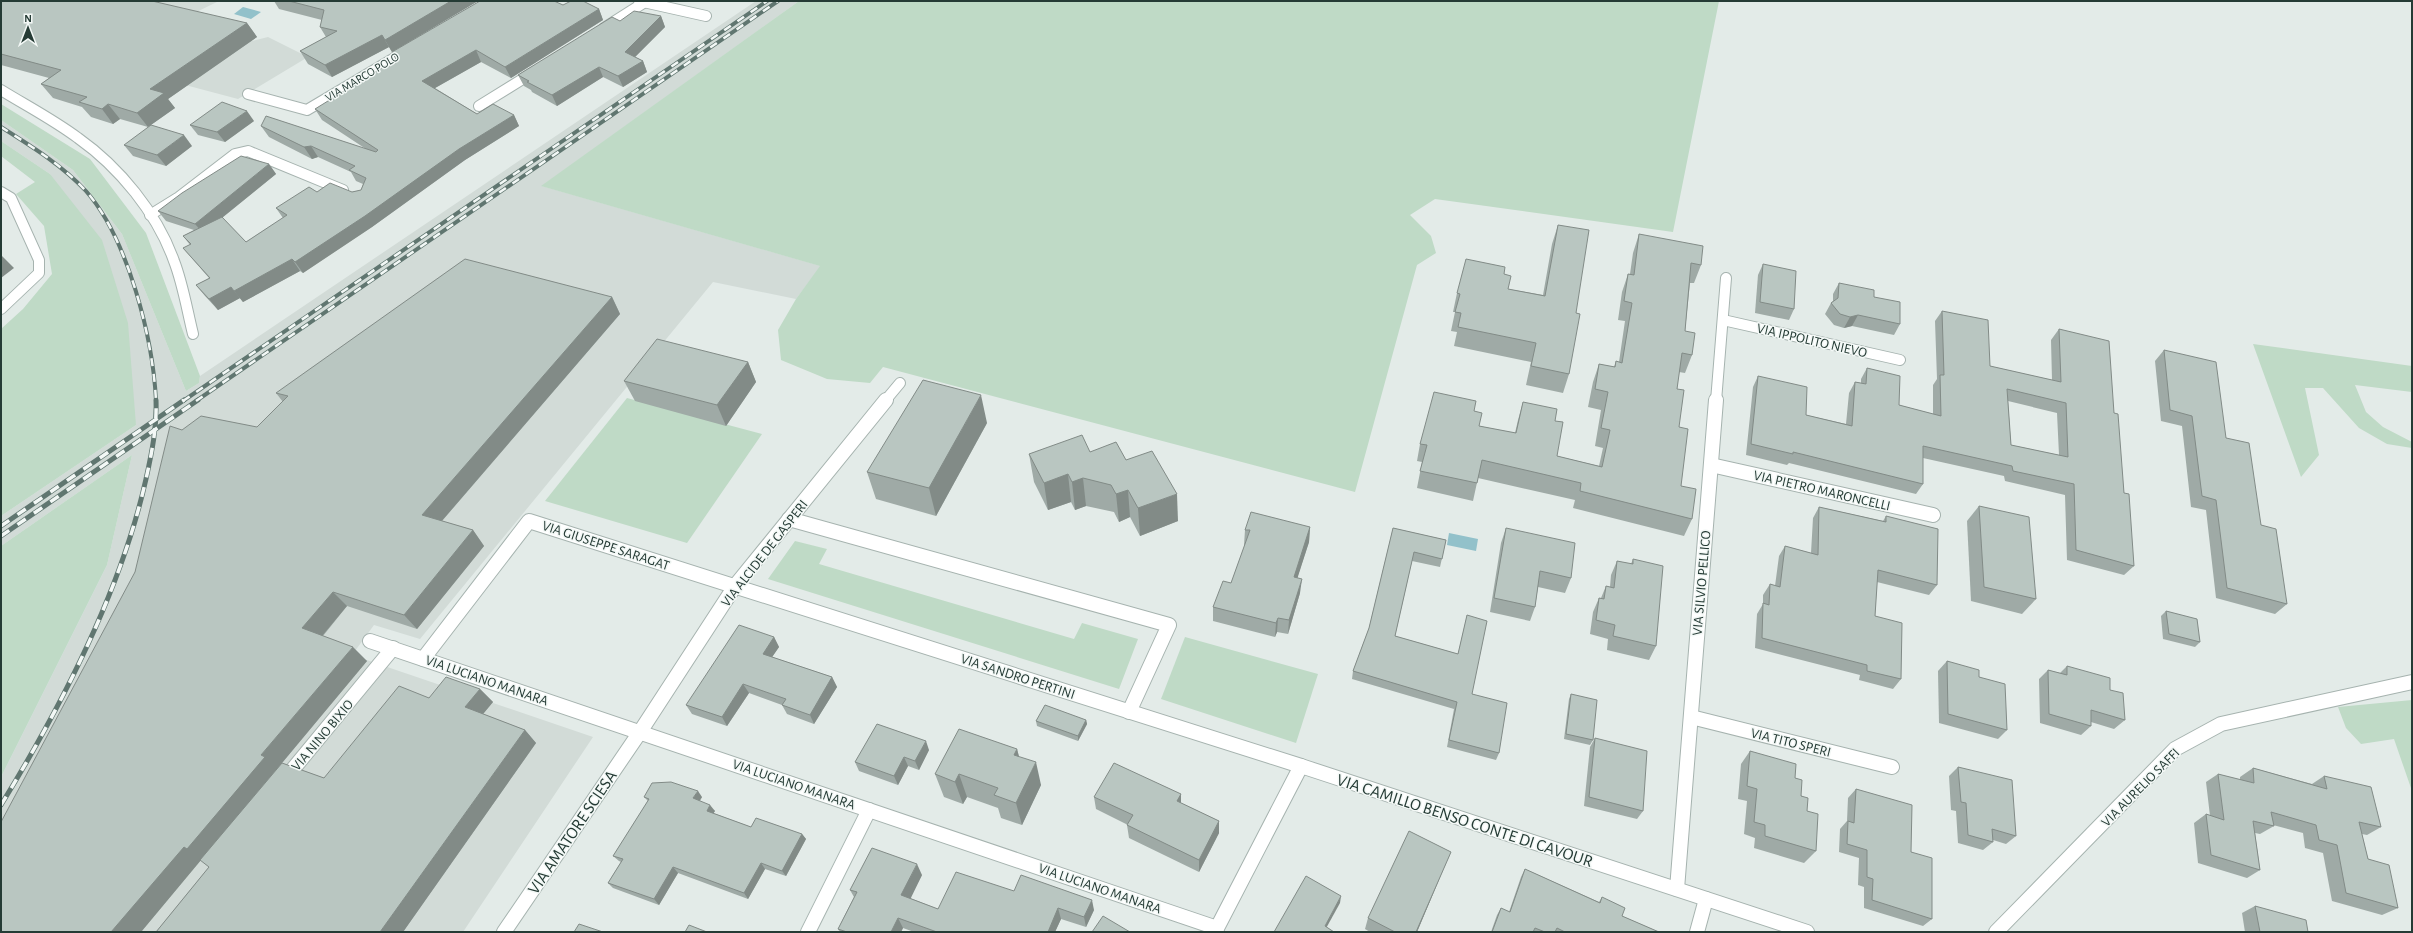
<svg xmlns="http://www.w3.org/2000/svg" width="2413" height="933" viewBox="0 0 2413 933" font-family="'Alegreya Sans',sans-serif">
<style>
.built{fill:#d2dbd7}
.green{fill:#bfdac6}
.water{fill:#92c1ca}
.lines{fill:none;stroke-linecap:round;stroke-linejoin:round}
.minor-far1-casing{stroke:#a6b3af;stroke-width:12}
.minor-casing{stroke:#a6b3af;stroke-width:16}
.tertiary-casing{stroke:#a6b3af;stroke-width:12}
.minor-far1{stroke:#fff;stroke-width:10}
.minor{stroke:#fff;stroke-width:14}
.tertiary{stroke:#fff;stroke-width:10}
.rail-far1-casing{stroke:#607670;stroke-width:4}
.rail-casing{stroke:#607670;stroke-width:5}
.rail-far1{stroke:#f3f8f6;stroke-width:2.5;stroke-dasharray:8;stroke-linecap:butt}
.rail{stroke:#f3f8f6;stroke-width:3.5;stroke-dasharray:10;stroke-linecap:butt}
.wall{fill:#9faaa6;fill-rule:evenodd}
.shaded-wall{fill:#828b87}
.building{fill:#b9c6c1;stroke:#828b87;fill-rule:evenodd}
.labels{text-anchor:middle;stroke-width:3;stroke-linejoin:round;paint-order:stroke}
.far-street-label{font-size:12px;fill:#253b35;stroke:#f3f8f6}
.street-label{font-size:14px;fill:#253b35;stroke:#f3f8f6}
.near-street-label{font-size:17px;fill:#253b35;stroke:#f3f8f6}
</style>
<rect width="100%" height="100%" fill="#e3ebe8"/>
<!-- built -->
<g class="built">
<path d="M1 1H219L182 19 252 41 268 37 308 57 238 99 125 69Z"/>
<path d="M756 1H799L542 186 821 266 796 299 713 282 420 639 374 625 352 655 593 737 463 932H1V777L107 565 132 455 1 546V516L136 425 50 174 1 141V120L73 170 122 234 186 391 199 383 200 376Z"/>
</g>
<!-- green -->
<g class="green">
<path d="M799 1H1719L1673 232 1435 199 1410 215 1431 236 1436 253 1417 265 1355 492 883 367 870 383 827 379 781 360 778 330 796 299 820 266 541 186Z"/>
<path d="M1 104 90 159 146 233 200 376 199 383 186 391 122 234 73 170 1 120Z"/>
<path d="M1 141 50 174 102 240 128 323 136 425 1 516V329L23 309 52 274 44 226 16 194 35 182 1 156Z"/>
<path d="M2253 344 2412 366V392L2355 385 2366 412 2383 427 2412 442V448L2387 444 2359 428 2323 388H2305L2319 455 2301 477Z"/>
<path d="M627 398 762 434 687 543 545 501Z"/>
<path d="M132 455 107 565 1 777V546Z"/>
<path d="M795 541 827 549 819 564 1074 639 1082 623 1138 639 1119 689 768 579Z"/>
<path d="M1185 637 1318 674 1296 743 1161 699Z"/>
<path d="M2412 700V791L2394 739 2361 744 2346 728 2338 707Z"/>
</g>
<!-- water -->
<g class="water">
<path d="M243 7 261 12 251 19 234 14Z"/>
<path d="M1449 533 1478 539 1476 551 1447 545Z"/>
</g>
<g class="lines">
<!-- minor-far1 casing -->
<g class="minor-far1-casing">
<g id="minor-far1">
<path d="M639 1 706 16"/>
<path d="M604 28 645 2"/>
<path d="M1 90C27 106 54 120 78 138 119 167 157 213 174 261 183 284 187 310 193 334"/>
<path d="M248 94 307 110 408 50"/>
<path d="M479 106 534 72"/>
<path d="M150 215 179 197 235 154 248 151 343 190"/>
<path d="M1723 320 1900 360"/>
<path d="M885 401 900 383"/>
<path d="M1716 401 1726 278"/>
</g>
</g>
<!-- minor casing -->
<g class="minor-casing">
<g id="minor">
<path d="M1711 465 1933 515"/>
<path d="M789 519 1169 625 1129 712"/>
<path d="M370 641 1217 928"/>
<path d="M423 659 529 521 1301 766"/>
<path d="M1691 717 1892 767"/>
<path d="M284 780 393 648"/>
<path d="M1677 889 1716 400"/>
<path d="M504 932 640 732 735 586 886 400"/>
<path d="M808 932 869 810"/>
<path d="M1215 932 1301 766 1807 932"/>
<path d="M1697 932 1706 899"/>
<path d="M1996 932 2175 749 2221 724 2412 682"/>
</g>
</g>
<!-- tertiary casing -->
<g class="tertiary-casing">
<path id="tertiary" d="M1 192 11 198 39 260V273L1 309"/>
</g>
<!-- minor-far1 -->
<use href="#minor-far1" class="minor-far1"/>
<!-- minor -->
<use href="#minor" class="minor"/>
<!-- tertiary -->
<use href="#tertiary" class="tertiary"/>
<!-- rail-far1 casing -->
<g class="rail-far1-casing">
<g id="rail-far1">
<path d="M1 127C31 146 62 165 86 191 128 239 153 338 156 401"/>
<path d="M183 401 767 1"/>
<path d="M196 401 778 1"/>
</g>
</g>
<!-- rail casing -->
<g class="rail-casing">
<g id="rail">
<path d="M1 526 184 400"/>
<path d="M1 536 198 400"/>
<path d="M1 805C61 707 121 591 146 479 152 452 157 427 156 400"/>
</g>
</g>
<!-- rail-far1 -->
<use href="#rail-far1" class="rail-far1"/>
<!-- rail -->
<use href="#rail" class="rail"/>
</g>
<!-- wall -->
<g class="wall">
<path d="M1 1 247 23 257 37 168 99 175 108 148 127 120 119 113 124 91 117 82 107 53 98 41 84 49 78 1 65Z"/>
<path d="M274 1H478L392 52 389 47 332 77 308 64 300 51 326 37 320 27 322 20 279 9Z"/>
<path d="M563 5 599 9 603 20 511 78 481 62 435 88 477 114 514 115 519 126 465 160 372 227 303 273 300 271 243 302 240 298 218 310 205 296 196 285 209 278 183 248 190 245 183 236 194 230 166 221 158 211 269 164 276 174 222 218 246 242 283 218 276 208 317 192H352L361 190 363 184 356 181 351 172 318 157 312 159 269 137 261 126 366 149 322 120 315 109Z"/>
<path d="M661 16 665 27 635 57 643 61 647 72 623 87 603 77 557 106 532 92 531 90 524 86 518 75 620 21Z"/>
<path d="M254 121 225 142 198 135 190 125Z"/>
<path d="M124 145 192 146 166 166 133 156Z"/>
<path d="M1558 225 1576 313 1569 374 1563 393 1526 385 1531 362 1454 346 1457 332 1451 331 1455 312H1453L1457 293 1504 274 1508 289 1543 295 1552 244Z"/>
<path d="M1639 234 1701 265 1694 283H1690L1685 331 1692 355 1685 373 1679 372 1677 389 1679 427 1681 486 1692 519 1684 536 1573 508 1575 500 1478 478 1473 501 1417 488 1422 462 1417 461 1420 444 1474 411 1479 426 1515 433 1518 420 1523 402 1555 421 1557 456 1599 466 1603 448 1595 446 1601 410 1588 407 1593 382 1599 364 1614 367 1616 361 1619 362 1625 321 1618 320 1622 292 1628 274H1630L1633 253Z"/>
<path d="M1763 264 1794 309 1789 320 1755 313 1758 275Z"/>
<path d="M1839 283 1874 297 1900 324 1894 335 1852 326 1844 328 1834 325 1825 314 1831 303 1833 301V294Z"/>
<path d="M612 297 620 314 442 521 473 530 484 546 417 629 347 606 323 636 367 661 282 763 324 778 429 698 480 689 493 702 483 714 525 730 536 743 403 932H156L209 867 201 860 141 932H1L135 572 182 430 257 427 283 402 276 393Z"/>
<path d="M1942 311 1990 366 2052 380 2051 340 2059 329 2114 413 2124 493 2134 566 2124 575 2067 560 2065 495 2005 481 2004 476 1923 458V484L1916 494 1789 463 1787 465 1746 455 1753 387 1758 376 1806 415 1846 424 1849 393 1855 382 1861 383V379L1867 368 1899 405 1933 414V385L1937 379 1935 321ZM2008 401 2057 413 2059 455 2011 445Z"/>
<path d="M2164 350 2226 438 2261 525 2287 604 2275 614 2216 598 2206 510 2191 507 2182 426 2161 421 2155 361Z"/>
<path d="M748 362 756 382 726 426 635 401 624 381Z"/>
<path d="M987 423 936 516 876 499 867 472Z"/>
<path d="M1090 452 1126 460 1178 521 1140 536 1130 517 1119 522 1114 512 1086 506 1075 510 1071 502 1048 510 1034 482 1029 454Z"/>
<path d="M1979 506 2036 599 2022 614 1971 601 1967 521Z"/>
<path d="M1819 507 1883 521 1886 516 1937 585 1929 595 1877 582 1875 616 1901 679 1893 689 1859 680 1860 675 1755 648 1757 614 1763 604V595L1770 584 1775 586 1779 556 1785 546 1811 553 1813 518Z"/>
<path d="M1310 527 1309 542 1297 578 1300 593 1288 634 1277 632 1275 637 1213 621V607L1231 583 1245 545H1244L1245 530Z"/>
<path d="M1393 528 1446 540 1440 567 1412 561 1395 636 1458 654 1467 615 1472 694 1499 753 1496 760 1447 747 1454 709 1352 679 1353 671 1369 628Z"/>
<path d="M1506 528 1571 578 1565 593 1538 587 1535 607 1530 621 1490 612 1501 543Z"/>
<path d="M1633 559 1656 646 1649 660 1607 650 1608 639 1590 634 1593 612 1599 598H1601L1606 586 1610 587 1611 575 1617 561 1631 564Z"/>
<path d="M2166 611 2200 642 2195 647 2163 639 2161 616Z"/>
<path d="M774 637 779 647 772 657 832 677 837 687 814 724 787 714 782 705 749 693 727 726 692 714 686 705Z"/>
<path d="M1947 661 1979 677 2007 730 1998 739 1939 723 1938 671Z"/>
<path d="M2067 666 2110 690 2125 720 2114 729 2091 722V726L2081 735 2040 723 2039 679 2048 670 2060 673Z"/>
<path d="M1571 694 1593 740 1590 745 1564 739 1569 699Z"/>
<path d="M1086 720 1087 724 1078 741 1037 726 1036 721Z"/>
<path d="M1595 738 1643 811 1637 819 1584 806 1590 747Z"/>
<path d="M1017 749 1019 757 1041 785 1022 825 1001 818 998 808 967 797 963 804 944 797 935 774Z"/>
<path d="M929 750 919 770 908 766 898 785 859 771 855 762Z"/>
<path d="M1750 751 1795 778 1807 811 1816 851 1804 863 1754 848 1755 838 1744 834 1747 801 1738 799 1741 764Z"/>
<path d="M1958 767 2016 836 2006 844 1993 840V842L1983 850 1958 843 1956 811 1951 810 1949 776Z"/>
<path d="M2253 768 2312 784 2324 776 2381 827 2367 835 2362 834 2368 859 2398 908 2382 915 2332 901 2323 853 2305 848 2303 833 2273 825 2274 826 2260 834 2255 833 2260 870 2247 878 2198 863 2194 823 2206 814 2210 816 2206 782 2218 774 2240 780V777Z"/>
<path d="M1856 789 1911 852 1932 919 1923 926 1864 908V887L1858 885 1859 858 1839 852 1840 829 1847 821 1848 798Z"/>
<path d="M1181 794V803L1219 821V833L1199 872 1129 838 1127 825H1128L1096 809 1094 797Z"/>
<path d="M644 797H702L700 801 715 811 713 813 751 827 802 834 806 839 786 876 765 869 748 899 678 873 659 905 613 888 608 883 621 862 619 861 613 856 648 801Z"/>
<path d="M1446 863 1417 932H1370L1365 929 1368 918Z"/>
<path d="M1525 869 1599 902 1602 897 1622 916 1659 932H1491L1497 915 1501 908 1509 912 1521 877Z"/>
<path d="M922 875 910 898 938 909 1014 891 1094 910 1086 927 1061 919 1055 932H914L903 928 901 932H840L838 929 854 897 850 890Z"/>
<path d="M2255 906 2308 932H2245L2242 913Z"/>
</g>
<!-- shaded-wall -->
<g class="shaded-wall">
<path d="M451 1H478L392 52 385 40Z"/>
<path d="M599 9 603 20 511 78 505 67Z"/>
<path d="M661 16 665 27 629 63 625 52Z"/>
<path d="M247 23 257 37 168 99 175 108 148 127 137 113 150 89Z"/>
<path d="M382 35 389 47 332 77 325 65Z"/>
<path d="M476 50 481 62 428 92 422 81Z"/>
<path d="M643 61 647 72 623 87 618 76Z"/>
<path d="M599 67 603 77 557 106 552 95Z"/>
<path d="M108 104 120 119 113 124 102 109Z"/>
<path d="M247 111 254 121 225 142 217 132Z"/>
<path d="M514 115 519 126 465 160 372 227 303 273 295 262 459 149Z"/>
<path d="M184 135 192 146 166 166 157 155Z"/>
<path d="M311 146 318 157 312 159 304 147Z"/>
<path d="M269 164 276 174 203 233 195 224Z"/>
<path d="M1 255 14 268 1 278Z"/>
<path d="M292 259 300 271 243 302 234 291Z"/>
<path d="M231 287 240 298 218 310 209 299Z"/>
<path d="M612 297 620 314 434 530 422 515Z"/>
<path d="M1858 315 1852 326 1844 328 1850 317Z"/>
<path d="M748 362 756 382 726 426 717 405Z"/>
<path d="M981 395 987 423 936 516 929 488Z"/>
<path d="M1068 474 1071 502 1048 510 1044 483Z"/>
<path d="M1083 478 1086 506 1075 510 1072 482Z"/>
<path d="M1128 490 1130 517 1119 522 1116 494Z"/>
<path d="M1177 494 1178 521 1140 536 1138 508Z"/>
<path d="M1310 527 1309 542 1293 592 1294 577Z"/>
<path d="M473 530 484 546 417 629 404 615Z"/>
<path d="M1302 579 1300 593 1288 634 1289 620Z"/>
<path d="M333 592 347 606 317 642 302 628Z"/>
<path d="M1278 618 1277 632 1275 637 1276 623Z"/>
<path d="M774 637 779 647 768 663 763 654Z"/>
<path d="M353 647 367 661 141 932H111Z"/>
<path d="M832 677 837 687 814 724 810 715Z"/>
<path d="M743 684 749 693 727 726 722 717Z"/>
<path d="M480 689 493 702 478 720 465 707Z"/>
<path d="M1086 720 1087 724 1078 741V736Z"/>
<path d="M525 730 536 743 403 932H380Z"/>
<path d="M926 741 929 750 919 770 915 761Z"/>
<path d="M1017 749 1023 772 1014 755Z"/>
<path d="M904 757 908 766 898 785 894 776Z"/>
<path d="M1036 762 1041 785 1022 825 1016 803Z"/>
<path d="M959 774 967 797 963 804 955 782Z"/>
<path d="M698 791 702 797 697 804 693 798Z"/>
<path d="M1181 794V807L1177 801Z"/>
<path d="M710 805 715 811 711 817 707 811Z"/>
<path d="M1219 821V833L1199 872V860Z"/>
<path d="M802 834 806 839 786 876 782 871Z"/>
<path d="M1451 852 1446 863 1417 932H1416Z"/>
<path d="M761 863 765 869 748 899 744 893Z"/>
<path d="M917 864 922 875 907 906 901 895Z"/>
<path d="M673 867 678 873 659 905 654 899Z"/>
<path d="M1341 896 1340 903 1324 932 1325 926Z"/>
<path d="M1092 900 1094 910 1086 927 1084 917Z"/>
<path d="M1058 908 1061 919 1055 932H1048Z"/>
<path d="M898 918 903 928 901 932H891Z"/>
</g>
<!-- building -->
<g class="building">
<path d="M1 1H152L247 23 150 89 164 93 137 113 108 104 102 109 79 102 87 97 41 84 61 70 1 54Z"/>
<path d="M289 1H451L385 40 382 35 325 65 300 51 337 31 320 27 324 10Z"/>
<path d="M480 1H554L563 5 571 1H583L599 9 505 67 476 50 422 81 477 114 493 104 514 115 459 149 365 216 295 262 292 259 234 291 231 287 209 299 196 285 210 278 183 248 191 244 183 236 222 217 246 242 287 215 276 208 309 187 317 192 330 183 352 192 361 190 366 178 349 170 355 166 311 146 304 147 261 126 266 116 376 152 378 150 315 109 396 59 392 52Z"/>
<path d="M634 11 661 16 625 52 643 61 618 76 599 67 552 95 527 82 529 81 518 75 612 17 620 21Z"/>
<path d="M222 102 247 111 217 132 190 125Z"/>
<path d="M151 125 184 135 157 155 124 145Z"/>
<path d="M241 156 269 164 195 224 158 211 182 193Z"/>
<path d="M1558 225 1589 230 1576 313 1580 314 1569 374 1531 366 1536 343 1458 327 1461 313 1455 312 1460 294 1457 293 1466 259 1505 267 1504 274 1511 276 1508 289 1545 296Z"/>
<path d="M1639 234 1703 246 1701 265 1691 263 1685 331 1695 333 1692 355 1682 353 1677 389 1684 390 1679 427 1688 429 1681 486 1696 489 1692 519 1580 491 1581 483 1482 460 1477 483 1420 471 1427 445 1420 444 1434 392 1476 401 1474 411 1482 413 1479 426 1516 433 1523 402 1557 409 1555 421 1563 422 1557 456 1602 467 1610 430 1601 428 1608 392 1595 389 1599 364 1615 367 1616 361 1622 363 1632 303 1624 301 1628 274 1634 275Z"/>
<path d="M465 259 612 297 422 515 473 530 404 615 333 592 302 628 353 647 261 755 265 757 187 849 184 847 111 932H1V822L135 572 170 426 182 430 201 416 257 427 288 396 276 393Z"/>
<path d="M1763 264 1796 271 1794 309 1760 302Z"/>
<path d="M1839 283 1874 290V297L1900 302V324L1858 315 1850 317 1840 314 1831 303 1838 298Z"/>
<path d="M1942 311 1988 320 1990 366 2061 382 2059 329 2109 341 2114 413 2118 414 2124 493 2129 494 2134 566 2076 550 2074 484 2013 471 2012 466 1923 446V484L1793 452V454L1751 444 1758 376 1807 387 1806 415 1852 426 1855 382 1866 384 1867 368 1900 376 1899 405 1941 416 1940 375H1944ZM2007 389 2066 403 2068 457 2011 445Z"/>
<path d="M657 339 748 362 717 405 624 381Z"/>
<path d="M2164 350 2216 362 2226 438 2249 443 2261 525 2276 529 2287 604 2227 588 2216 500 2202 496 2192 416 2170 410Z"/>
<path d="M923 380 981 395 929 488 867 472Z"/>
<path d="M1082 435 1090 452 1116 442 1126 460 1152 451 1177 494 1138 508 1128 490 1116 494 1111 485 1083 478 1072 482 1068 474 1044 483 1029 454Z"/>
<path d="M1979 506 2029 517 2036 599 1984 587Z"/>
<path d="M1819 507 1886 522V516L1938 529 1937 585 1878 570 1875 616 1902 623 1901 679 1867 671V665L1762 638 1763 603 1769 605 1770 584 1780 587 1785 546 1818 555Z"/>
<path d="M1251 512 1310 527 1294 577 1302 579 1289 620 1278 618 1276 623 1213 607 1223 581 1231 583 1250 530H1245Z"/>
<path d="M1393 528 1446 540 1442 559 1414 552 1395 636 1458 654 1467 615 1487 621 1472 694 1507 703 1499 753 1449 740 1457 702 1353 671 1369 628Z"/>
<path d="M1506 528 1575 543 1571 578 1540 571 1535 607 1494 598Z"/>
<path d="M1633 559 1663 566 1656 646 1613 636 1615 625 1596 620 1599 598 1604 599 1606 586 1614 588 1617 561 1633 564Z"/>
<path d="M2166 611 2197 619 2200 642 2169 634Z"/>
<path d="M739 625 774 637 763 654 832 677 810 715 782 705 786 699 743 684 722 717 686 705Z"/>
<path d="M1947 661 1979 670V677L2005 684 2007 730 1948 714Z"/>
<path d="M2067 666 2110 678V690L2123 693 2125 720 2091 710V726L2049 714 2048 670 2067 675Z"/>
<path d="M446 677 480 689 465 707 525 730 380 932H156L209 867 200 860 282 763 324 778 399 686 429 698Z"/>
<path d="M1571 694 1597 700 1593 740 1566 734Z"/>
<path d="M1045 705 1086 720 1078 736 1036 721Z"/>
<path d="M877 724 926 741 915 761 904 757 894 776 855 762Z"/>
<path d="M959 729 1017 749 1014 755 1036 762 1016 803 994 795 998 788 959 774 955 782 935 774Z"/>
<path d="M1595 738 1647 751 1643 811 1589 797Z"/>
<path d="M1750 751 1796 764 1795 778 1802 780 1801 796 1808 798 1807 811 1818 814 1816 851 1765 836V825L1754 822 1757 789 1747 786Z"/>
<path d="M1114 763 1181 794 1177 801 1219 821 1199 860 1127 825 1133 815 1094 797Z"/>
<path d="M1958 767 2012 780 2016 836 1992 829 1993 842 1968 835 1966 803 1961 802Z"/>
<path d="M2253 768 2327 789 2324 776 2371 787 2381 827 2359 822 2368 859 2389 865 2398 908 2346 893 2337 845 2319 840 2316 825 2271 812 2274 826 2253 821 2260 870 2211 855 2206 814 2224 820 2218 774 2254 783Z"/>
<path d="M671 782 698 791 693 798 710 805 707 811 751 827 756 818 802 834 782 871 761 863 744 893 673 867 654 899 608 883 623 859 613 856 649 799 644 797 652 783Z"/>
<path d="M1856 789 1912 805 1911 852 1932 858V919L1872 900 1873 879 1867 877V850L1847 844 1848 821 1854 823Z"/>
<path d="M1409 831 1451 852 1416 932H1395L1368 918Z"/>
<path d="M872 848 917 864 901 895 938 909 956 872 1014 891 1021 875 1092 900 1084 917 1058 908 1048 932H937L898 918 891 932H847L838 929 857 892 850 890Z"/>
<path d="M1525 869 1600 903 1602 897 1625 908 1622 916 1659 932H1565L1557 928 1555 932H1545L1535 928 1533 932H1492L1501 908 1510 912Z"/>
<path d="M1306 876 1341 896 1325 926 1334 932H1274Z"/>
<path d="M2255 906 2306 920 2308 932H2260Z"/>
<path d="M1103 916 1130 932H1092Z"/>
<path d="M579 924 603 932H574Z"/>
<path d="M689 925 707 932H685Z"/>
</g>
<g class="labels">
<!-- far-street labels -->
<g class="far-street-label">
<text transform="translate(362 77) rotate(-31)" y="4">VIA MARCO POLO</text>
</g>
<!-- street labels -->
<g class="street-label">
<text transform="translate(1812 340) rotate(13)" y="5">VIA IPPOLITO NIEVO</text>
<text transform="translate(1822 490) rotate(13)" y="5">VIA PIETRO MARONCELLI</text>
<text transform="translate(606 545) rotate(18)" y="5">VIA GIUSEPPE SARAGAT</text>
<text transform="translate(764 553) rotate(-52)" y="5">VIA ALCIDE DE GASPERI</text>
<text transform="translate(1701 583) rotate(-85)" y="5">VIA SILVIO PELLICO</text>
<text transform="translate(1018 676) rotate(18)" y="5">VIA SANDRO PERTINI</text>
<text transform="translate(487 680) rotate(19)" y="5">VIA LUCIANO MANARA</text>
<text transform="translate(322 735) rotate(-50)" y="5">VIA NINO BIXIO</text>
<text transform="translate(1791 742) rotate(14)" y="5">VIA TITO SPERI</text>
<text transform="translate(794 784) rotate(19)" y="5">VIA LUCIANO MANARA</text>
<text transform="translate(2140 787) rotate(-45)" y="5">VIA AURELIO SAFFI</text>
<text transform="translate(1100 888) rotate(19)" y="5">VIA LUCIANO MANARA</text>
</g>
<!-- near-street labels -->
<g class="near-street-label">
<text transform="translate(1465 820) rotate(18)" y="6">VIA CAMILLO BENSO CONTE DI CAVOUR</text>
<text transform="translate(572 832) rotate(-56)" y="6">VIA AMATORE SCIESA</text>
</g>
</g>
<!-- border -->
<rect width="2413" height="933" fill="none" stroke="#253b35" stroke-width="4"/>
<!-- north arrow -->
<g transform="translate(28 28)" stroke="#f3f8f6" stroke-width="3" paint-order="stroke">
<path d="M0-3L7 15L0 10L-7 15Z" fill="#253b35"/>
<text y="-6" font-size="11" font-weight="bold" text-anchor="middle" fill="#253b35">N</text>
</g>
</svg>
